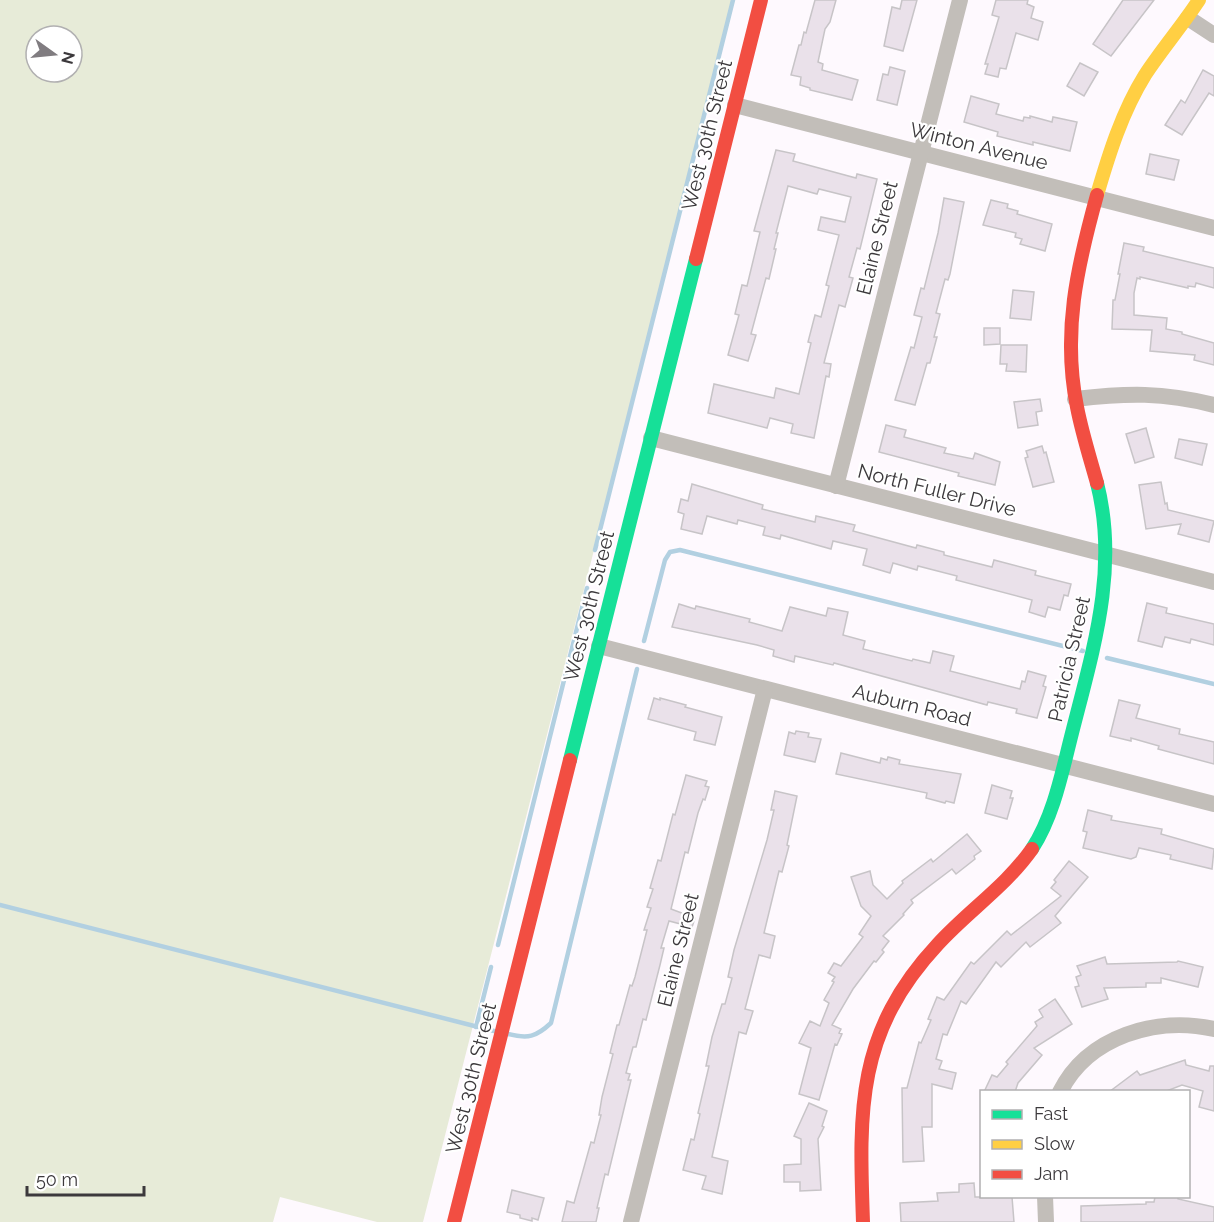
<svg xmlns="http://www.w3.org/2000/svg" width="1214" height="1222" viewBox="0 0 1214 1222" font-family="Raleway,sans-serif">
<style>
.green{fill:#e7ebd8;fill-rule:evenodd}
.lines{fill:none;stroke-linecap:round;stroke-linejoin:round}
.stream{stroke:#b2d0e1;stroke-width:4.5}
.building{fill:#eae1ea;stroke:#c7c4c7;stroke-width:1.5}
.street{stroke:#c2beb9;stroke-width:16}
.fast{stroke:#16e098;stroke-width:14}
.slow{stroke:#ffcf43;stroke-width:14}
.jam{stroke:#f24e42;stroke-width:14}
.labels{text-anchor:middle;stroke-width:4.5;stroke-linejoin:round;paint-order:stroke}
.street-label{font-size:20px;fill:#3c393c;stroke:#fff}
</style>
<rect width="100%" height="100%" fill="#fef9fe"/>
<!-- green -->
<path class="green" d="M0 0H734L423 1222H377L280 1197 273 1222H0ZM36 36H72V72H36Z"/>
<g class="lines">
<!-- stream -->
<g class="stream">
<path d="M595 550 733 0"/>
<path d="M644 641 665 560 670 552 680 550 1083 651"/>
<path d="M1107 658 1214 684"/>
<path d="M0 905 494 1031"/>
<path d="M498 945 587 588"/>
<path d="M476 1027 491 967"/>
<path d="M508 1034C528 1039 536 1037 551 1023L637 669"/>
</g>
</g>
<!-- building -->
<g class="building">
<path d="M815 0H836L830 22 825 29 818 62 823 64 822 70 858 80 852 100 810 90V88L800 85 801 77 791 75 799 45H801L804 32 806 33Z"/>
<path d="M902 0H917L903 51 884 46 892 7 900 9Z"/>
<path d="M996 0H1028L1027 4 1034 7 1031 18 1043 22 1038 40 1016 33 1006 69 1000 68 998 77 985 74 988 64H985L999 17 992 15Z"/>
<path d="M1123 0H1154L1111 56 1093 44Z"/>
<path d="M1080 63 1098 72 1084 96 1067 86Z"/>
<path d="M890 67 905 71 897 105 877 100 883 74 888 75Z"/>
<path d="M1203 70 1214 76V96L1209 93 1182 135 1165 125 1181 100 1185 103Z"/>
<path d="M971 96 999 104 996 114 1023 121 1024 117 1030 118V116L1052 122 1053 117 1077 122 1070 151 1033 142V145L997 136 998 132 964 122Z"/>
<path d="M776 150 795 154 793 161 856 178 857 174 877 179 860 249 857 248 849 277 853 278 845 307 839 305 824 363 831 364 829 377 826 376 814 438 791 433 793 424 770 418 767 428 708 413 714 384 774 398 776 388 799 394 811 343 808 342 815 315 821 317 829 286 826 285 839 235 818 230 821 217 845 222 851 197 819 189 817 194 788 186 776 233H778L774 249H776L769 279 766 278 751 334 756 335 748 361 728 355 739 315 735 314 742 285 747 286 760 232 754 231Z"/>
<path d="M1150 154 1179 160 1174 180 1146 174Z"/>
<path d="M944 198 964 202 950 274 948 280 945 279 936 313 940 314 934 337H937L930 363H927L915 405 895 400 911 347 914 348 922 317 914 315 921 288 924 289 938 233Z"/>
<path d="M991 200 1008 204 1007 208 1018 211 1017 214 1052 224 1045 251 1020 244 1022 239 1015 237 1016 233 983 225Z"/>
<path d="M1124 243 1144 247 1143 251 1214 268V288L1196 283 1195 287 1188 286V288L1140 277V279L1137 278 1134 293V315L1167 318 1166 329 1182 332V334L1214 343V365L1194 360 1195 355 1150 351 1152 330 1112 329 1113 300H1115L1120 274H1118Z"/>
<path d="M1013 290 1034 292 1031 320 1010 318Z"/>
<path d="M984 328H1000V344L984 345Z"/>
<path d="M1001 345H1027L1026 372 1006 371 1007 364H1000Z"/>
<path d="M1040 399 1042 411 1036 412 1038 425 1018 428 1014 402Z"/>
<path d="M886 425 906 430 904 437 946 448 944 453 973 459 975 453 1000 462 995 485 958 476 959 473 879 452Z"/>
<path d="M1146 428 1154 457 1135 463 1126 434Z"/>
<path d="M1179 439 1207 444 1202 465 1175 458Z"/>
<path d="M1042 446 1044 453 1046 452 1054 482 1033 487 1025 458 1028 457 1026 451Z"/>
<path d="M1161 482 1165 504 1167 503 1168 510 1214 521 1209 542 1178 534 1181 524 1146 529 1139 485Z"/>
<path d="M692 484 763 505 762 509 815 522 816 516 855 525 853 531 916 548 917 545 944 552V555L992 567 994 560 1036 571 1035 575 1071 584 1068 596 1064 595 1060 610 1048 607 1045 617 1029 612 1032 600 956 580 957 576 918 566 917 570 893 563 890 573 863 565 867 549 833 541 831 549 781 535 780 539 763 535 765 527 738 520 737 524 707 516 702 534 681 529 684 514 678 512 681 499 688 501Z"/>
<path d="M1147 603 1167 608 1166 613 1214 624V645L1191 639 1190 643 1165 637 1162 647 1138 641Z"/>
<path d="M679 604 695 609 696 606 750 619 749 622 782 631 790 607 826 616 828 608 848 612 843 635 865 641 863 649 912 661 913 659 930 663 933 651 954 656 950 671 1020 689 1022 681 1025 682 1028 671 1046 676 1043 686 1046 687 1037 718 1016 713 1017 709 988 702 987 705 834 663 833 665 795 656 794 662 773 656 774 650 757 645 672 627Z"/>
<path d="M654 698 660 700V698L686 705 685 707 722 717 715 745 694 740 696 732 648 719Z"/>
<path d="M1119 700 1140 705 1136 718 1180 729 1179 734 1214 742V764L1158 749 1159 746 1131 738V741L1110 736Z"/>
<path d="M796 731 809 733 808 737 821 739 815 762 784 755 789 732 795 734Z"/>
<path d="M841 753 880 763 881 758 887 760 888 757 900 760 899 764 961 774 954 803 946 801 945 803 926 798 927 793 836 774Z"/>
<path d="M686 775 707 781 705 786 709 787 705 800 703 799 698 813 688 853 685 852 671 909 695 918 692 927 669 921 661 948H664L660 965 646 1020 643 1019 636 1047H633L626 1073 630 1074 628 1080H631L615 1146 608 1175 605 1174 597 1208H599L596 1222H562L567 1201 574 1203 591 1142 594 1143 601 1115H599L602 1097 613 1054 610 1053 617 1025H619L630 985 632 986 635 977 647 930H644L651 908 647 907 653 889 650 888 658 860 661 861 673 814 675 815Z"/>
<path d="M992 785 1012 791 1010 798H1013L1007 819 985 813Z"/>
<path d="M775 791 797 796 787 845 789 846 782 872 779 871 764 933 775 936 770 958 759 955 745 1009 753 1011 746 1034 739 1032 712 1157 728 1161 722 1194 702 1189 706 1176 683 1170 691 1139 694 1140 700 1114 698 1113 709 1066H706L712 1037 722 1004H725L732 978 728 977 734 950 767 840 774 810H771Z"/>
<path d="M1088 810 1112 816 1111 820 1162 829 1161 834 1214 849 1212 869 1170 859 1171 855 1139 848 1136 857 1131 859 1083 848 1087 832 1083 831Z"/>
<path d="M967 834 981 851 974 856 975 859 956 874 952 869 911 900 913 903 903 914 904 915 883 936 889 941 882 950 884 952 876 962 874 961 853 989 832 1025 841 1029 839 1033 842 1034 837 1045 835 1044 819 1100 799 1094 811 1048 799 1043 810 1021 820 1026 829 1003 824 1000 834 982 832 981 835 977 828 973 834 963 841 966 863 937 859 934 871 916 861 906 851 877 870 871 873 885 887 899 903 883 902 881 931 859 933 862Z"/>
<path d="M1069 861 1088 877 1055 916 1061 923 1030 947 1026 942 1001 967 996 962 966 1004 961 1001 947 1035 943 1034 936 1059 942 1061 939 1069 956 1073 952 1089 932 1084V1127H922L924 1161 903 1162 902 1088H907L919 1042 921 1043 931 1020 928 1019 937 997 944 1000 971 962 974 964 1007 931 1011 935 1061 896 1051 888 1056 882 1054 880Z"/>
<path d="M1105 957 1107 964 1177 962 1178 961 1203 967 1198 987 1161 978V983H1146V987L1104 988 1108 999 1082 1007 1075 987 1079 986 1076 977 1081 975 1077 966Z"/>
<path d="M1055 999 1072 1024 1034 1048 1042 1055 1018 1083 1015 1092H984L992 1075 997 1077 1008 1064 1006 1062 1037 1026 1035 1022 1043 1017 1039 1010Z"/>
<path d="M1185 1060 1186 1065 1209 1071 1210 1066H1214V1111L1199 1107 1203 1091 1182 1085 1164 1092H1109L1137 1071 1140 1075Z"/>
<path d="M809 1103 827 1111 822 1126 824 1127 818 1139 821 1190 800 1191V1182H784V1165L801 1164V1139L794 1136Z"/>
<path d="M974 1183 975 1197H1012L1014 1222H901L900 1203 938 1201 937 1193 959 1192V1184Z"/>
<path d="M512 1190 544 1198 538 1220 532 1218V1221L520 1218V1215L507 1212Z"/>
<path d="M1155 1197H1178V1199L1214 1207V1222H1081V1206L1146 1204V1202H1154Z"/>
</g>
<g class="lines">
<!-- street -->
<g class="street">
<path d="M1188 18 1214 35"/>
<path d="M735 105 1214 228"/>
<path d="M1075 399C1127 393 1163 392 1214 405"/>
<path d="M651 438 1214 582"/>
<path d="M836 486 960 0"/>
<path d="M599 646 1214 804"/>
<path d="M1060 1092C1088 1036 1157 1016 1214 1029"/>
<path d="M1045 1196 1046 1222"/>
<path d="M631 1222 765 689"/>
</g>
<!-- fast -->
<g class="fast">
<path d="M570 760 696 259"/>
<path d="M1032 849C1054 815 1062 772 1072 733 1093 650 1119 569 1097 483"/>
</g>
<!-- slow -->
<path class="slow" d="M1097 195C1109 154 1122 112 1145 75 1162 49 1182 26 1199 0"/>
<!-- jam -->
<g class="jam">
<path d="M1097 195C1077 267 1062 333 1077 407 1082 433 1090 458 1097 483"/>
<path d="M696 259 761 0"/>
<path d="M454 1222 570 760"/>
<path d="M863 1222C859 1110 856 1032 938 944 968 911 1006 886 1032 849"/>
</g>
</g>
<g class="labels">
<!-- street labels -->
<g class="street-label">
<text transform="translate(707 135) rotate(-76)" y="7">West 30th Street</text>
<text transform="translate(979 146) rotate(14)" y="7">Winton Avenue</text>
<text transform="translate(877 238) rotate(-76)" y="7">Elaine Street</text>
<text transform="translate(937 490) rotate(14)" y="7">North Fuller Drive</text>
<text transform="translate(589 606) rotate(-76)" y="7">West 30th Street</text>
<text transform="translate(1069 659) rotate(-77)" y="7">Patricia Street</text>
<text transform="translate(912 705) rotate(14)" y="7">Auburn Road</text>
<text transform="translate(678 950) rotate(-76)" y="7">Elaine Street</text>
<text transform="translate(471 1078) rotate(-76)" y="7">West 30th Street</text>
</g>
</g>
<!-- legend -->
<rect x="980" y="1090" width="210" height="108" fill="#ffffff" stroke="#b1b0b1" stroke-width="1.5"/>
<rect x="992" y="1110" width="30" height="9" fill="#16e098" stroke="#b1b0b1" stroke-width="1.5"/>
<text x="1034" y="1120" font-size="18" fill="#3c393c">Fast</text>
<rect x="992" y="1140" width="30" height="9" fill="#ffcf43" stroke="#b1b0b1" stroke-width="1.5"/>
<text x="1034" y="1150" font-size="18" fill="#3c393c">Slow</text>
<rect x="992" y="1170" width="30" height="9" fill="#f24e42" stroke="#b1b0b1" stroke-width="1.5"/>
<text x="1034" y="1180" font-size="18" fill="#3c393c">Jam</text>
<!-- north arrow -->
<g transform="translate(54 54) rotate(105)"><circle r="28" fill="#ffffff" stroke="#b1b0b1" stroke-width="1.5"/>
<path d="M0-4.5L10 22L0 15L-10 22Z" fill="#807c80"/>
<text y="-9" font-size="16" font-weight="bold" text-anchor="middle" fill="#3c393c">N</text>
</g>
<!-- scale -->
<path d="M27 1186v9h117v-9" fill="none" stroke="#3c393c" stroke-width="3"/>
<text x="36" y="1186" font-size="18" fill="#3c393c" stroke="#ffffff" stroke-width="4.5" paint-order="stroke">50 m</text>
</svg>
